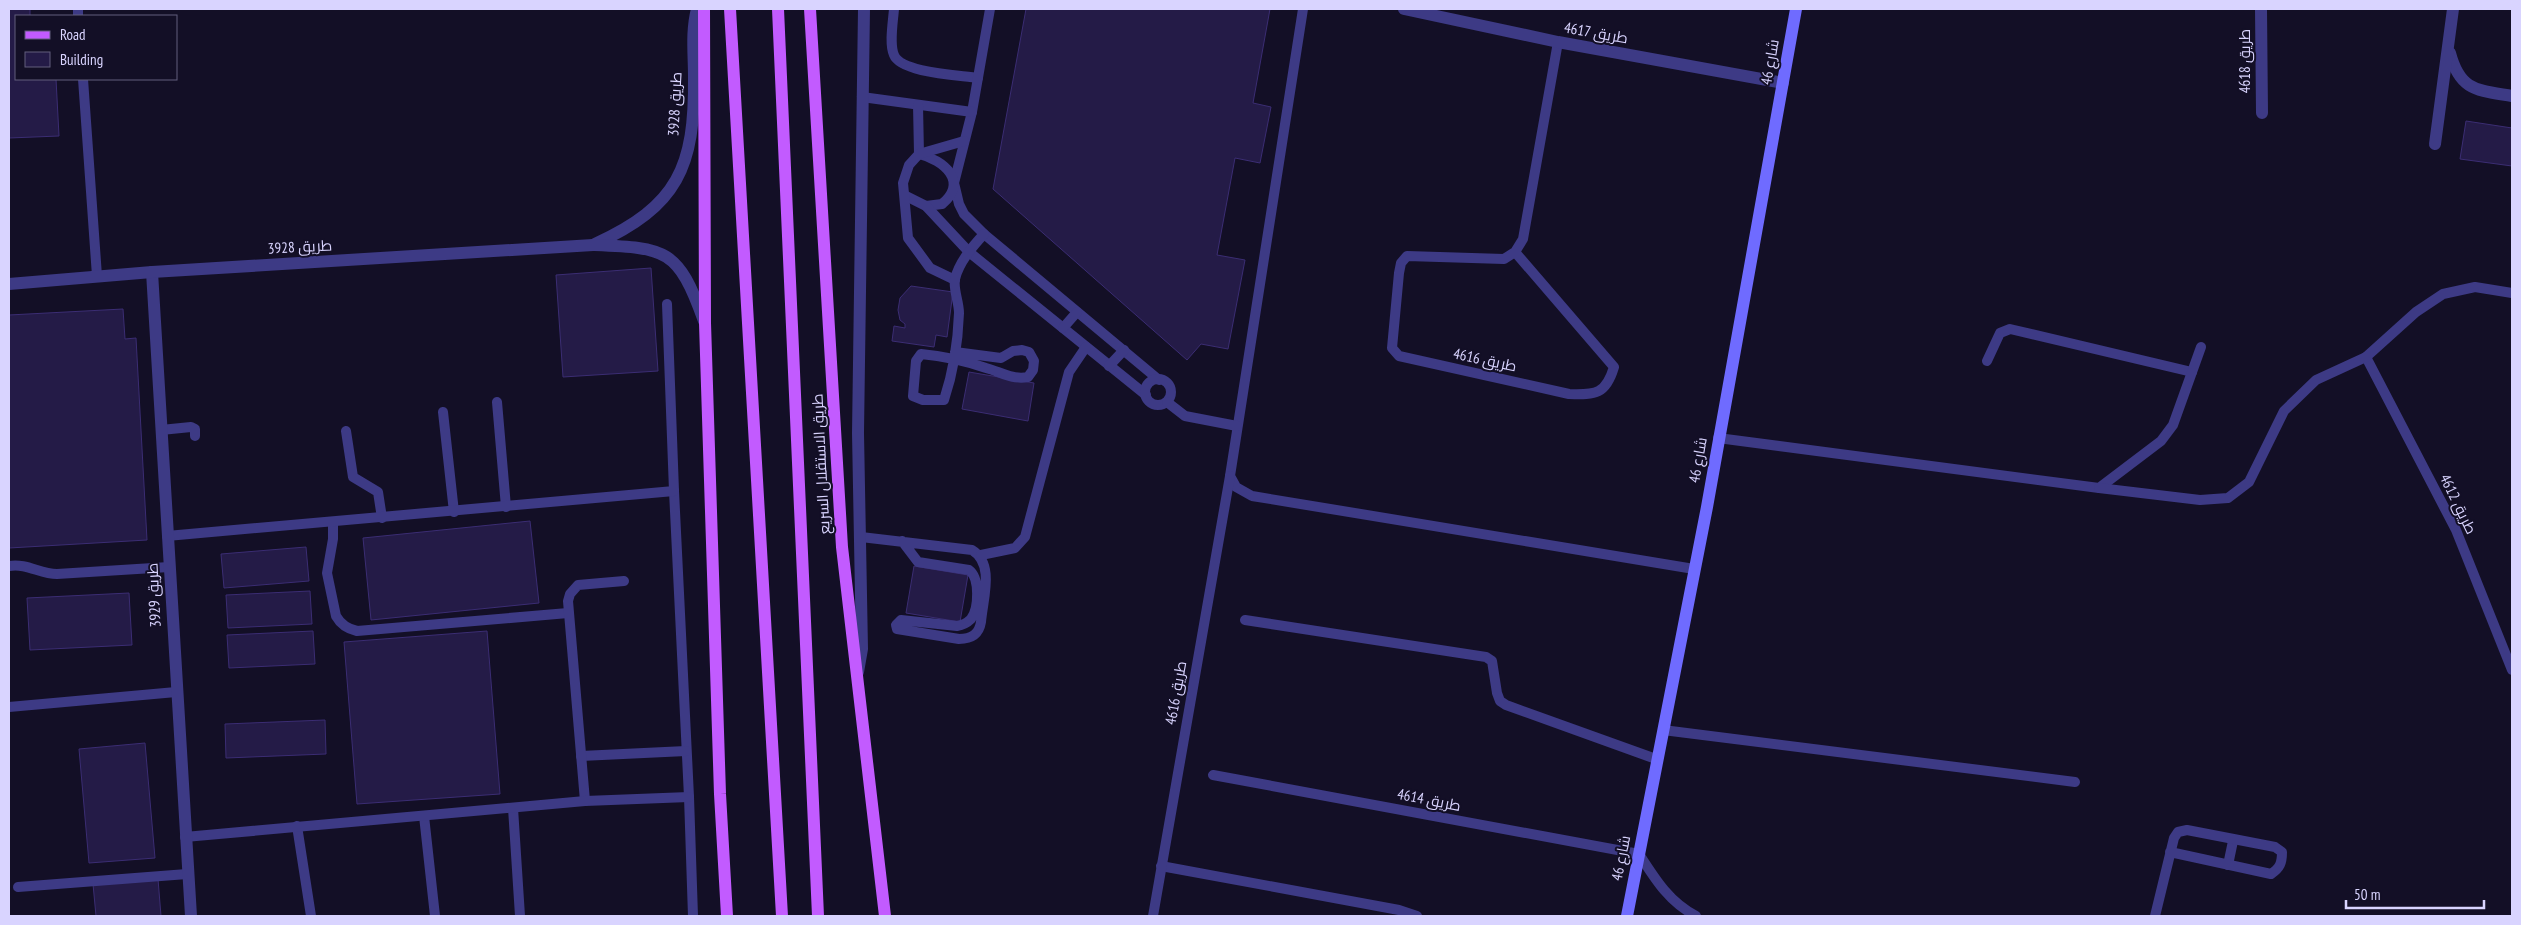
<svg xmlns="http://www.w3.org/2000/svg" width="2521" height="925" viewBox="0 0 2521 925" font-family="'PT Sans Narrow',Cairo,sans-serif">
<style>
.building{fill:#241b47;stroke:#3b2d73}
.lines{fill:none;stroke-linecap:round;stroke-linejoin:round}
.lane{stroke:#3d3a85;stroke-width:10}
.street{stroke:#3d3a85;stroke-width:12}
.secondary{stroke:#6f6bff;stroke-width:12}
.primary{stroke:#c25bff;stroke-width:12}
.labels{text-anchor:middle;stroke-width:4;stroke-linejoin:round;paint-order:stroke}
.street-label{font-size:15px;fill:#d9d4ff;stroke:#130f26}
</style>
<rect width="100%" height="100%" fill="#130f26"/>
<!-- building -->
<g class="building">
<path d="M9 9H30V16H16V79H56L59 136 9 138Z"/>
<path d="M1026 9H1270L1253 103 1271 107 1260 163 1235 158 1217 255 1245 260 1228 349 1201 344 1187 360 993 189Z"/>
<path d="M2466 121 2512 128V166L2460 159Z"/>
<path d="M651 268 658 371 563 377 556 275Z"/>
<path d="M911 286 953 292 947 337 936 335 934 347 892 341 894 326 905 328V324L900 320 898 310 900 298Z"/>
<path d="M123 309 125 339 136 338 147 540 9 548V315Z"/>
<path d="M969 372 1034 383 1028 421 962 409Z"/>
<path d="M530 521 539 603 371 620 363 538Z"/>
<path d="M306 547 309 581 224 588 221 554Z"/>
<path d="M914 566 968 575 960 622 906 613Z"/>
<path d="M310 591 312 624 228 628 226 595Z"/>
<path d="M129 593 132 645 30 650 27 598Z"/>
<path d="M313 631 315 664 229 668 227 635Z"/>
<path d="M487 631 500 794 357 804 344 642Z"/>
<path d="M325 720 326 754 226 758 225 724Z"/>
<path d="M145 743 155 858 89 863 79 749Z"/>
<path d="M158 879 161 916H96L93 884Z"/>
</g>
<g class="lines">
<!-- lane -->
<g class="lane">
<path d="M78 9V16"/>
<path d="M894 9C893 22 889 44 894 55 901 73 960 75 978 78"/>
<path d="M990 9 972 112 954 183 959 204 964 214 984 234 1159 380"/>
<path d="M1303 9 1230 476 1236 487 1252 496 1694 569"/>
<path d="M83 79 97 276"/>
<path d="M862 97 972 112"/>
<path d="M918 105 919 154C944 160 969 182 942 204L926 206"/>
<path d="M906 196 926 206 969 252 1146 395"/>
<path d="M1515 252 1614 367C1606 394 1596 395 1569 394L1399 356 1392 348 1399 273 1401 263 1407 256 1504 259 1515 252 1523 239 1558 42"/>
<path d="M955 280 930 268 908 238 903 183 909 165 919 154 964 141"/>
<path d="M1063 328 1077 312"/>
<path d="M955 352 1001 358 1013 351 1022 350 1029 352 1034 361 1033 370 1028 377C1012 380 1001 372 986 368 966 361 942 356 921 354L916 361 913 396 923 400H944C953 373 958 341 959 313 959 302 953 289 955 279 959 262 973 246 984 234"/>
<path d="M2366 357 2456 530 2512 670"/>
<path d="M1987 361 2000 333 2010 329 2192 372"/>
<path d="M1109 366 1124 350"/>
<circle cx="1158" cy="392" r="13"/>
<path d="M497 402 506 507"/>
<path d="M1167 402 1185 416 1237 426"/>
<path d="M443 412 454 512"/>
<path d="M161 430 191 427 195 429V436"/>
<path d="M346 431 353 477 378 492 382 518"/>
<path d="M1718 438 2099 488 2161 441 2173 425 2201 347"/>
<path d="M2099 488 2200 500 2228 498 2249 482 2284 411 2316 380 2366 357 2416 312 2443 294 2475 287 2512 293"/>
<path d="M674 491 689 797 693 916"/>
<path d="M333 522V539L327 573 336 616C341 625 348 629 357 631L568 613"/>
<path d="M167 536 674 491 667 304"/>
<path d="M861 537 972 550C995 564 983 598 981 622 979 634 972 639 959 639L897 629 896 625 901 620 957 626C963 625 967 623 971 619 979 608 980 578 969 570L918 562 902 541"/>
<path d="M981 555 1015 548 1025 537 1069 372 1086 347"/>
<path d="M9 566C27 563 40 574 57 574L169 567"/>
<path d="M1245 620 1486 657 1492 661 1497 693 1500 701 1506 705 1656 759"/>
<path d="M9 707 176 692"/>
<path d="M1663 730 2075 782"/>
<path d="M581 756 686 751"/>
<path d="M1213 775 1639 854C1655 879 1669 902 1696 916"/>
<path d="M585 801 568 601 570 594 578 585 624 581"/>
<path d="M513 808 520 916"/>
<path d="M424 816 435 916"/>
<path d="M297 826 311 916"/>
<path d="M185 837 585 801 689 797"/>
<path d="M2228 865 2233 841"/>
<path d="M1161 866 1399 910 1417 916"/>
<path d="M18 887 187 874"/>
<path d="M1153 916 1230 476"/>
<path d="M2155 916 2174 838 2178 832 2187 830 2275 847 2282 852C2282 863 2280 868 2271 874L2170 852"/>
</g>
<!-- street -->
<g class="street">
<path d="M1404 9 1558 42 1783 83"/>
<path d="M2261 9 2262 113"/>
<path d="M2450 53C2460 91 2477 90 2512 96"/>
<path d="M2435 144 2453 9"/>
<path d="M595 244C678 206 695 167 694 77 694 54 691 32 697 9"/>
<path d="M152 272 191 916"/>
<path d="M9 284 152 272 593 245C666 248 678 248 704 321"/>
<path d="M858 672 862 649 858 433 864 9"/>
</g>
<!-- secondary -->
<path class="secondary" d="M1627 916 1707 507 1796 9"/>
<!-- primary -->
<g class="primary">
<path d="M704 9 705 323 720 794 727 916"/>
<path d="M730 9 782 916"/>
<path d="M778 9 818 916"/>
<path d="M810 9 842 547 885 916"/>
</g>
</g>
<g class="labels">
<!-- street labels -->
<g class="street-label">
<text transform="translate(1596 33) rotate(10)" y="5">طريق 4617</text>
<text transform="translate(2245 61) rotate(-90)" y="5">طريق 4618</text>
<text transform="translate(1770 62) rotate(-80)" y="5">شارع 46</text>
<text transform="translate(675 104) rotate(-87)" y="5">طريق 3928</text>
<text transform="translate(300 247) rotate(-3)" y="5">طريق 3928</text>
<text transform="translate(1485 360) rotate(12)" y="5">طريق 4616</text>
<text transform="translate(1698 460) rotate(-80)" y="5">شارع 46</text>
<text transform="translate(821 464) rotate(-93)" y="5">طريق الاستقلال السريع</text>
<text transform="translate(2458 504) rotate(64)" y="5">طريق 4612</text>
<text transform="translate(154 595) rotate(-93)" y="5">طريق 3929</text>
<text transform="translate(1176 693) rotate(-80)" y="5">طريق 4616</text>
<text transform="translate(1429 800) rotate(11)" y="5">طريق 4614</text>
<text transform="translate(1621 858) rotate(-79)" y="5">شارع 46</text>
</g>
</g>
<!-- border -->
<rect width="2521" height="925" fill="none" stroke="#d9d4ff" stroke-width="20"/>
<!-- legend -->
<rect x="15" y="15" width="162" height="65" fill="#130f26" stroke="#625e7d"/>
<rect x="25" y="31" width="25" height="8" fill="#c25bff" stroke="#625e7d"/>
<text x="60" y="40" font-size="15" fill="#d9d4ff">Road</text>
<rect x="25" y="52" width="25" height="15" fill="#241b47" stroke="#625e7d"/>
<text x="60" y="65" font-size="15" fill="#d9d4ff">Building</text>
<!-- scale -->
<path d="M2346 900v8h138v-8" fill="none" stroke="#d9d4ff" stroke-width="2.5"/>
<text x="2354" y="900" font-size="15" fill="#d9d4ff" stroke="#130f26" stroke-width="4" paint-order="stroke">50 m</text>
</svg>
